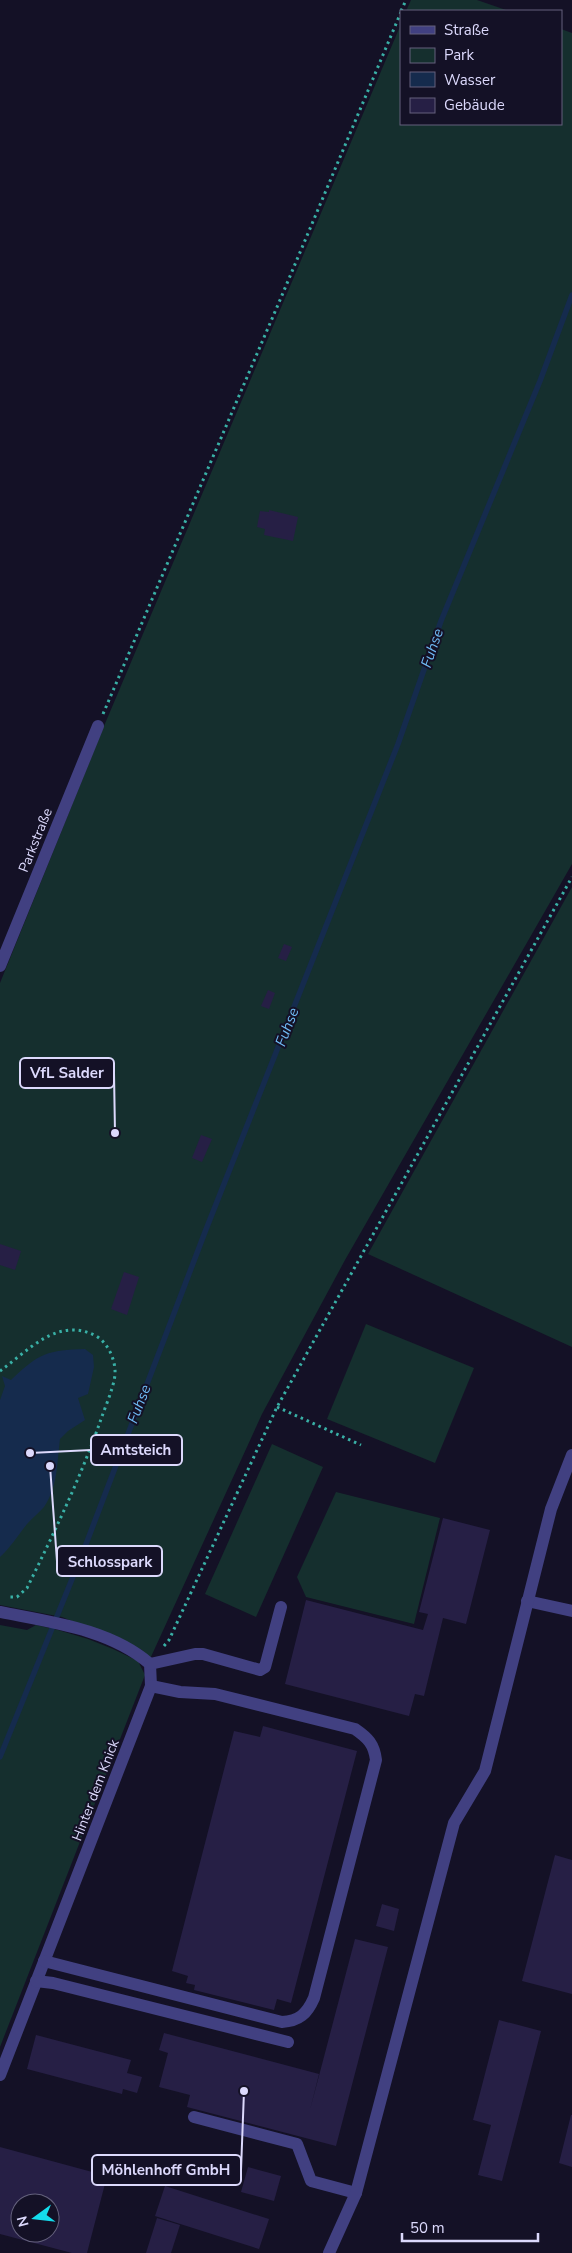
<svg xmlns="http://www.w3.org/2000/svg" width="572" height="2253" viewBox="0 0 572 2253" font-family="'Nunito Sans',sans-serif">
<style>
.green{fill:#152f2e}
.water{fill:#152b4d}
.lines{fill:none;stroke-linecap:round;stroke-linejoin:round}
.stream{stroke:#152b4d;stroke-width:5.5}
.building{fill:#261f45;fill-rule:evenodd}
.path{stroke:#39b0a6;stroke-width:3;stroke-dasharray:2.5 4;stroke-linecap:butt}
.minor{stroke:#414081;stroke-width:12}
.labels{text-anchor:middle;stroke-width:4;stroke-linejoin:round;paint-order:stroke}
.street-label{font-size:14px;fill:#dcd9fc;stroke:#141126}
.water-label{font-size:15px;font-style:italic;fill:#6fbaf4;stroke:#141126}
.leader{fill:none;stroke:#dcd9fc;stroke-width:2}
.callout-dot{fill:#dcd9fc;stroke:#141126;stroke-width:2}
.callout{fill:#141126;stroke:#dcd9fc;stroke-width:2}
.callout-label{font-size:15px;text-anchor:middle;font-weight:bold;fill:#dcd9fc}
</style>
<rect width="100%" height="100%" fill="#141126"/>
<!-- green -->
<g class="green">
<path d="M411 0H477L509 11H406Z"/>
<path d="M401 24V124H561V29L572 33V864L345 1260 262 1414 150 1659 142 1650 62 1617 0 1605V983L104 726Z"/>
<path d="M572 887V1347L368 1254Z"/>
<path d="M366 1324 474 1368 435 1463 327 1419Z"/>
<path d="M272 1444 323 1467 256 1617 205 1594Z"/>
<path d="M336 1492 440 1518 414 1624 306 1597 297 1577Z"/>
<path d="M0 1625 27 1630 36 1625 58 1630 88 1639 113 1649 138 1661 145 1675 0 2047Z"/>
</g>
<!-- water -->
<path class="water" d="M85 1349 93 1355 94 1367 88 1394 78 1398 85 1420 68 1431 60 1439C57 1462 58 1487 44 1507 39 1513 32 1518 27 1524 18 1535 11 1547 0 1557V1400L5 1386 2 1376 11 1380C39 1353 48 1350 85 1349Z"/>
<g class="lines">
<!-- stream -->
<path class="stream" d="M0 1757 83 1552 205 1232 398 744 441 621 540 381 572 295"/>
</g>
<!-- building -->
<g class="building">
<path d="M269 510 298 517 293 541 264 535 265 529 257 527 260 511 269 512Z"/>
<path d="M284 944 292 947 286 961 278 958Z"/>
<path d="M268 990 275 993 269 1009 261 1006Z"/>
<path d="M201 1135 212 1139 202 1162 192 1158Z"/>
<path d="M0 1244 21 1251 15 1270 0 1265Z"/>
<path d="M124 1272 139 1277 127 1315 111 1309Z"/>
<path d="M443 1518 490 1530 466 1624 443 1618 424 1696 415 1694 409 1716 285 1684 306 1600 423 1630 428 1614 419 1612Z"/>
<path d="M263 1726 357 1751 291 2003 277 1999 274 2010 194 1990 195 1985 186 1983 188 1976 172 1971 234 1731 260 1737Z"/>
<path d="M555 1855 572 1860V1994L522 1981Z"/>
<path d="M382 1904 399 1909 394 1931 376 1926Z"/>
<path d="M355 1939 388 1947 336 2146 187 2107 190 2095 159 2087 168 2053 159 2050 164 2033 319 2074 310 2110Z"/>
<path d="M499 2020 541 2031 502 2181 478 2175 491 2125 473 2120Z"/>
<path d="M36 2035 131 2060 127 2073 142 2077 137 2093 123 2089 122 2094 27 2069Z"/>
<path d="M571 2115H572V2167L559 2163Z"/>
<path d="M0 2147 107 2176 87 2253H72L0 2234ZM20 2203H50V2233H20Z"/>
<path d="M248 2167 281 2176 274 2201 241 2192Z"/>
<path d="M165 2186 269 2219 259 2249 155 2216Z"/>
<path d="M157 2218 180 2225 171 2253H146Z"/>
</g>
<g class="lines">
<!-- path -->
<g class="path">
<path d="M401 11 406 0"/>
<path d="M103 714 280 300 401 12"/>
<path d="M0 1371C29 1350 58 1316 96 1336 108 1343 116 1360 115 1375 113 1390 105 1407 100 1422 80 1479 54 1533 27 1588L17 1597H10"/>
<path d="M277 1407 361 1445"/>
<path d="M164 1646 169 1640 277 1407 572 877"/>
</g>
<!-- minor -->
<g class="minor">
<path d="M0 966 98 726"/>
<path d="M527 1601 572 1611"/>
<path d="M0 1612C50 1622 110 1629 150 1664L151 1686 0 2075"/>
<path d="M150 1664 195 1654H203L260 1670 265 1667 281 1607"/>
<path d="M44 1961 282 2022C299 2021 307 2014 314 1998L376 1760C374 1744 368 1738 355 1729L215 1694 180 1692 151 1686"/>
<path d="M36 1981 53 1983 288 2042"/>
<path d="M194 2117 297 2144 311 2181 356 2193"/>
<path d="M329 2253 356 2193 454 1823 485 1771 551 1509 572 1455"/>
</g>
</g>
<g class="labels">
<!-- street labels -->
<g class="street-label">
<text transform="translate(35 840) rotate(-68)" y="5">Parkstraße</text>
<text transform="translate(95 1790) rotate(-69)" y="5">Hinter dem Knick</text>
</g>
<!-- water labels -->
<g class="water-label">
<text transform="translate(432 648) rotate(-71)" y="5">Fuhse</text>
<text transform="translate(287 1027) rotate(-69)" y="5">Fuhse</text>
<text transform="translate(139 1404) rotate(-69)" y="5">Fuhse</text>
</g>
</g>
<!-- callouts -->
<path class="leader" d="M115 1133L114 1073M30 1453L91 1450M50 1466L57 1561M244 2091L241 2170"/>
<g class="callout-dot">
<circle cx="115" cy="1133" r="5"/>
<circle cx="30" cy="1453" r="5"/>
<circle cx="50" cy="1466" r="5"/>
<circle cx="244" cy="2091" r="5"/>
</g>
<g class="callout">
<rect x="20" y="1058" width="94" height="30" rx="5"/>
<rect x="91" y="1435" width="91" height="30" rx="5"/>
<rect x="57" y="1546" width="105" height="30" rx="5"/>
<rect x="92" y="2155" width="149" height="30" rx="5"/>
</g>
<g class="callout-label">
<text x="67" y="1078">VfL Salder</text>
<text x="136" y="1455">Amtsteich</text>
<text x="110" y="1567">Schlosspark</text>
<text x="166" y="2175">Möhlenhoff GmbH</text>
</g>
<!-- legend -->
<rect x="400" y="10" width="162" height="115" fill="#141126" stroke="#64617c"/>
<rect x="410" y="26" width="25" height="8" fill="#414081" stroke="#64617c"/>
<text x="444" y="35" font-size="15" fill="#dcd9fc">Straße</text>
<rect x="410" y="48" width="25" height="15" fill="#152f2e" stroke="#64617c"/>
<text x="444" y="60" font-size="15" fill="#dcd9fc">Park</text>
<rect x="410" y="72" width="25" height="15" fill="#152b4d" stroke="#64617c"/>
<text x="444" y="85" font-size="15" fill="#dcd9fc">Wasser</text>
<rect x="410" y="98" width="25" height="15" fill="#261f45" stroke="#64617c"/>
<text x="444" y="110" font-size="15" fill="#dcd9fc">Gebäude</text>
<!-- north arrow -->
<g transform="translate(35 2218) rotate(255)"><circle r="24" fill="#141126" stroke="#64617c"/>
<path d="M0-4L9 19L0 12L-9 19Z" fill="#14dded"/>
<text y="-8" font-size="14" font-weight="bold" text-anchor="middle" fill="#dcd9fc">N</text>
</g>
<!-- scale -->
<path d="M402 2233v8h136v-8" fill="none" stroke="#dcd9fc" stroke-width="2.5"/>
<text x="410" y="2233" font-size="15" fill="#dcd9fc" stroke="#141126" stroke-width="4" paint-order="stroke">50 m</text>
</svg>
